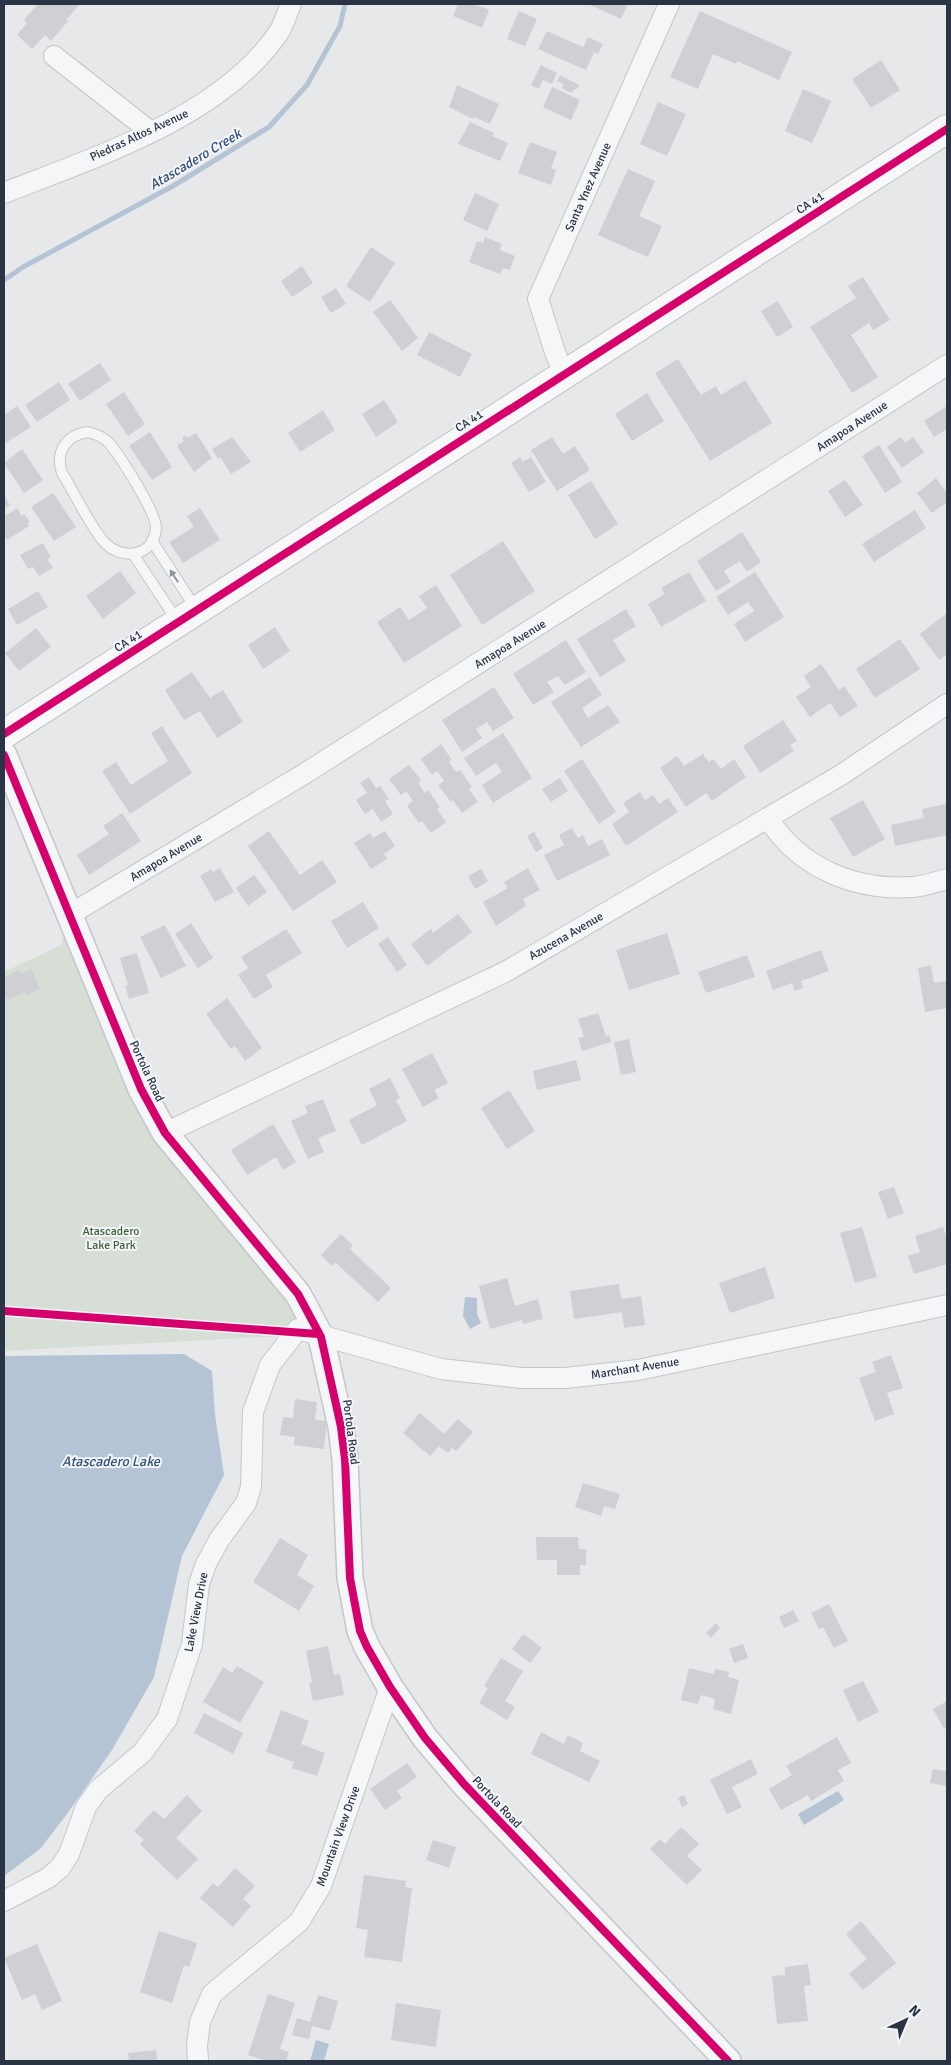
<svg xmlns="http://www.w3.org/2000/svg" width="951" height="2065" viewBox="0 0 951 2065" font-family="Signika,sans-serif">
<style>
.green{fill:#d6ded6}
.water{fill:#b4c4d5}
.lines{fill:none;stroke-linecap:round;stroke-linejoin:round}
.stream{stroke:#b4c4d5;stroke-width:5}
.building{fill:#ced0d3}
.service-casing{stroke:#c4c6c8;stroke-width:12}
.minor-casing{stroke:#c4c6c8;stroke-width:22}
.tertiary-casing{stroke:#c4c6c8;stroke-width:28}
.primary-casing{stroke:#c2c5c8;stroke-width:30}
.service{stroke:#f5f6f7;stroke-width:10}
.minor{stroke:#f5f6f7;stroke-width:20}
.tertiary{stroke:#f5f6f7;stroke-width:25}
.primary{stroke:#f8f8f8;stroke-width:28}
.cycleway-casing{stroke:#f4f6f9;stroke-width:11}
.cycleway{stroke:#d6006c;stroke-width:8}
.oneway{fill:#90959e}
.labels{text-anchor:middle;stroke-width:4;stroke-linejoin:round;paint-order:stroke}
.street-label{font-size:12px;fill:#2b3445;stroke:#f4f6f9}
.park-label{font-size:12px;fill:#3f6138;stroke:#f4f6f9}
.water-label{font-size:14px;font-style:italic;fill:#34527a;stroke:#f4f6f9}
</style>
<rect width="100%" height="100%" fill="#e6e8ea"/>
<!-- green -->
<path class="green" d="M69 916 164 1137 318 1334 4 1351V972L61 945Z"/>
<!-- water -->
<g class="water">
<path d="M465 1297 477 1298V1314L481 1323 470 1329 463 1316Z"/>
<path d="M184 1354 212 1371 215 1415 224 1475 182 1556 154 1677 112 1750 67 1814 40 1849 4 1876V1356Z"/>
<path d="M838 1791 844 1800 804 1825 798 1814Z"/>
<path d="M316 2040 329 2044 324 2061H310Z"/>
</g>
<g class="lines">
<!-- stream -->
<path class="stream" d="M4 280 23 267 173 186 269 127 307 85 340 26 345 4"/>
</g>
<!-- building -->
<g class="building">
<path d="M38 4 79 5 66 20 68 21 51 41 45 35 32 49 17 35 27 23 24 20Z"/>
<path d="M458 4H474L489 10 482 28 453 16Z"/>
<path d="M588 4H628L621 19Z"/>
<path d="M519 11 537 19 525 46 507 39Z"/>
<path d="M700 11 792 52 779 80 737 61 736 64 713 54 698 89 670 77Z"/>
<path d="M547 31 583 47 588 37 603 44 598 54 594 52 586 70 538 49Z"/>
<path d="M881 60 900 90 871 108 852 79Z"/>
<path d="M541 65 557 73 552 84 543 80 539 89 531 85Z"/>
<path d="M560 75 579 85 576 90 574 89 572 93 562 88 564 84 557 81Z"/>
<path d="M457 85 499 104 490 124 474 117 473 119 449 107Z"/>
<path d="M552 87 580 100 571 120 543 107Z"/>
<path d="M803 89 831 101 812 143 785 131Z"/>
<path d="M658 102 686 114 667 156 640 144Z"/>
<path d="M470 122 494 133 492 136 508 143 500 161 458 144Z"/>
<path d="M530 142 557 152 551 168 556 170 551 185 518 173Z"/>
<path d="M628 169 655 181 639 216 662 226 648 257 598 235Z"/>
<path d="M475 193 499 204 487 231 463 220Z"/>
<path d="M485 237 502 244 500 250 515 256 510 270 503 268 500 274 469 262 477 241 483 243Z"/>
<path d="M371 247 395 263 370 302 346 286Z"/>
<path d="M302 266 313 283 292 297 281 281Z"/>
<path d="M863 277 890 320 873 330 869 323 851 335 878 377 852 393 810 327 856 298 848 286Z"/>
<path d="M336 288 346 304 331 313 321 297Z"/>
<path d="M390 300 418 338 402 351 373 312Z"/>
<path d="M778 301 793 327 777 337 761 311Z"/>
<path d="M429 332 472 354 460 377 417 355Z"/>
<path d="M678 359 701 395 716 386 721 395 745 380 772 423 710 461 655 373Z"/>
<path d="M100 363 111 380 80 401 68 384Z"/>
<path d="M59 382 70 400 37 422 25 405Z"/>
<path d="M124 392 145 424 128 436 106 404Z"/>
<path d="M647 393 664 421 632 441 615 414Z"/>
<path d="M384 400 398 422 376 437 362 414Z"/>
<path d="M17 406 31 427 4 444V415Z"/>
<path d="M947 406V429L934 437 924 421Z"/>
<path d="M323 410 335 430 300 452 288 433Z"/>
<path d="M150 432 172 467 152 480 129 446Z"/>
<path d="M196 433 212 458 194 472 177 446 184 441 182 438 186 435 187 438Z"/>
<path d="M232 437 251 462 231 474 220 457 218 459 212 449Z"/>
<path d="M552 437 563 454 575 446 590 470 557 491 531 450Z"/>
<path d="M901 437 905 443 913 437 924 452 902 468 887 447Z"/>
<path d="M879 445 902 482 885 493 862 456Z"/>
<path d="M22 449 43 480 24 493 4 463Z"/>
<path d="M520 457 523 462 531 457 546 482 529 492 511 463Z"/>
<path d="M936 478 947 493V502L932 513 917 493Z"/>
<path d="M845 480 863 505 845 517 828 491Z"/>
<path d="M591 481 618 524 595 539 568 495Z"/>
<path d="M53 493 76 527 54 541 31 507Z"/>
<path d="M4 496 10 505 4 509Z"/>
<path d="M17 508 22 516 24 514 30 522 27 523 29 526 7 540 4 534V517Z"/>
<path d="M200 508 220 540 183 563 169 542 194 527 187 516Z"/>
<path d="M915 510 926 528 874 562 862 544Z"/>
<path d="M742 532 761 562 747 572 740 561 724 571 731 582 716 591 697 561Z"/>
<path d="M503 541 535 591 482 625 450 575Z"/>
<path d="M43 543 51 557 47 559 53 568 39 576 33 567 28 569 20 555Z"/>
<path d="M120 571 136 593 103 619 86 596Z"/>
<path d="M689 572 706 601 661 627 648 604 665 594 661 588Z"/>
<path d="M755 572 784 617 745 642 734 624 754 611 751 606 748 602 728 615 716 597Z"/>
<path d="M436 585 462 626 404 663 377 622 400 607 409 620 427 608 419 596Z"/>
<path d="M38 591 48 607 17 625 8 609Z"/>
<path d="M626 609 636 626 613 640 626 661 600 677 577 639Z"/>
<path d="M947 613V654L939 660 920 634Z"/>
<path d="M275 627 290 651 263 669 248 645Z"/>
<path d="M36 628 51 647 19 671 5 653Z"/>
<path d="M900 639 920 669 875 698 856 669Z"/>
<path d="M566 640 586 672 565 685 558 676 547 682 554 692 533 705 513 674Z"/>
<path d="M821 664 839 690 844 686 858 706 840 717 830 703 810 717 796 697 811 687 804 676Z"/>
<path d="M192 672 210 698 223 690 243 722 217 738 200 711 184 720 165 690Z"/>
<path d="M590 677 602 695 582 708 588 718 608 705 620 722 581 747 551 702Z"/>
<path d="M494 687 514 718 493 731 487 722 476 729 482 738 462 752 442 720Z"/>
<path d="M783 720 797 741 790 745 794 751 760 773 743 746Z"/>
<path d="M162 726 192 773 130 814 102 771 116 762 131 785 168 761 151 733Z"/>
<path d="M503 733 532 778 493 803 482 785 502 772 496 763 476 776 464 758Z"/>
<path d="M441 744 452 760 449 762 456 772 460 770 472 787 469 789 478 802 462 813 453 800 451 802 438 785 444 781 437 771 432 775 421 759Z"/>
<path d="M703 754 709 762 713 759 721 769 734 759 746 777 712 801 706 793 686 807 660 768 677 756 684 766Z"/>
<path d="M582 759 616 812 599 824 564 771Z"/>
<path d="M409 765 421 780 418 783 425 793 428 790 440 807 437 809 446 822 431 833 422 821 419 823 407 806 413 801 406 791 401 795 389 779Z"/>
<path d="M369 777 376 788 380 786 389 799 385 801 393 814 381 822 373 809 365 814 356 800 367 793 360 783Z"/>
<path d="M560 778 568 791 551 802 542 789Z"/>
<path d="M640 792 645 800 653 795 659 804 668 798 678 812 626 846 612 824 629 812 623 803Z"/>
<path d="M863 800 885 839 853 857 830 818Z"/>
<path d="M946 804 947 835 895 846 891 825 924 818 922 809Z"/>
<path d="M122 813 141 841 89 875 77 855 109 834 103 826Z"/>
<path d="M572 828 578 838 583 835 588 846 602 839 610 855 557 881 544 855 564 845 559 835Z"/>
<path d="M269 831 300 875 322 860 337 882 293 911 248 846Z"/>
<path d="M385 831 395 846 384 854 387 859 371 869 354 843 370 833 373 838Z"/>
<path d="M534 832 543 848 536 852 527 836Z"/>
<path d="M220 868 234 892 215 902 200 876 211 869 213 872Z"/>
<path d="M528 868 540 890 523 899 526 906 496 926 483 902 508 888 504 882Z"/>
<path d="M481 869 488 881 475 889 468 876Z"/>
<path d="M254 875 267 892 248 906 236 888Z"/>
<path d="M363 902 379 928 347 948 331 921Z"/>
<path d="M458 914 472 932 427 966 411 944 431 929 433 933Z"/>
<path d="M191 923 213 958 198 968 175 934Z"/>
<path d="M165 925 186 966 161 978 140 937Z"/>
<path d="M286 929 302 953 266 975 273 987 254 999 238 975 248 968 241 957Z"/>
<path d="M667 933 680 974 629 990 616 950Z"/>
<path d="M388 937 407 965 397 972 378 944Z"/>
<path d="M821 950 829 971 801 981 803 988 795 991 792 983 773 990 766 971Z"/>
<path d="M137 953 149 993 129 999 125 986 128 985 120 958Z"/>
<path d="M747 955 755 977 706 993 698 972Z"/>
<path d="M931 965 934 983 947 981V1008L925 1012 918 968Z"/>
<path d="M31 969 40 989 26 995 25 992 7 1000 4 992V978L19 970 21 974Z"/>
<path d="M227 998 262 1048 245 1061 235 1046 231 1049 206 1014Z"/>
<path d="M598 1013 606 1036 609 1035 611 1042 582 1051 578 1038 584 1037 578 1019Z"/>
<path d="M629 1039 636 1072 621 1075 614 1042Z"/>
<path d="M432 1053 448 1083 434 1090 439 1098 423 1107 402 1069Z"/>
<path d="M576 1060 581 1080 537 1090 533 1071Z"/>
<path d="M390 1078 400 1098 396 1100 407 1121 362 1145 349 1120 377 1105 369 1089Z"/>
<path d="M509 1090 535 1131 507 1149 481 1108Z"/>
<path d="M323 1099 336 1131 318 1138 324 1152 308 1159 291 1121 308 1113 305 1106Z"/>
<path d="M273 1124 296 1162 283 1170 276 1157 247 1175 231 1150Z"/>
<path d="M894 1187 904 1213 888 1219 878 1192Z"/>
<path d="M862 1227 877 1277 855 1283 840 1233Z"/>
<path d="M943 1227 947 1240V1264L914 1274 908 1256 920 1252 915 1236Z"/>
<path d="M341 1234 353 1245 350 1249 391 1288 378 1302 335 1262 332 1266 321 1255Z"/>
<path d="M765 1267 775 1298 730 1313 719 1283Z"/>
<path d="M507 1278 515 1306 538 1299 543 1319 523 1324 522 1320 490 1329 479 1286Z"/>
<path d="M619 1284 621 1299 641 1296 645 1325 624 1328 622 1312 574 1319 570 1291Z"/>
<path d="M891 1355 903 1388 887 1393 894 1414 875 1421 859 1378 876 1372 872 1362Z"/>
<path d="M295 1399 317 1402 315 1420 327 1421 324 1449 294 1445 295 1437 280 1435 283 1417 293 1418Z"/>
<path d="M420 1413 444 1434 458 1419 473 1432 456 1451 452 1448 448 1453 439 1446 430 1456 403 1433Z"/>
<path d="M583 1483 620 1494 615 1509 604 1506 601 1516 575 1507Z"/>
<path d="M536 1537H578L579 1549H586V1565H580V1575H557V1560H537Z"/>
<path d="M280 1538 308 1555 297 1575 314 1586 299 1611 253 1582Z"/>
<path d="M829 1604 848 1641 834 1648 823 1627 819 1629 811 1613Z"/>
<path d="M793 1610 799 1621 784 1628 779 1617Z"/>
<path d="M716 1623 720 1628 711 1638 706 1633Z"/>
<path d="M523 1634 542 1648 530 1663 512 1649Z"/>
<path d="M743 1644 748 1658 734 1663 729 1649Z"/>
<path d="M328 1646 334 1675 340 1674 344 1695 313 1701 309 1683 312 1682 306 1651Z"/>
<path d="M501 1658 523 1671 505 1701 515 1707 507 1720 479 1703 488 1688 484 1686Z"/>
<path d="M237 1666 264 1682 240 1723 203 1702 223 1667 232 1673Z"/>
<path d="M689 1668 714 1674 715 1669 729 1672 728 1677 739 1680 731 1714 713 1709 715 1699 701 1695 698 1704 681 1700Z"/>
<path d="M863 1681 879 1712 858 1722 843 1690Z"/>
<path d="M947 1701V1727L944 1729 933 1709Z"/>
<path d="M281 1710 309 1721 301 1744 325 1753 317 1776 292 1768 294 1762 266 1752Z"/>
<path d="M204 1713 243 1733 233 1754 194 1733Z"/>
<path d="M541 1732 564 1744 568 1735 583 1743 580 1751 600 1761 589 1782 531 1754Z"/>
<path d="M837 1737 851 1763 838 1770 844 1781 811 1801 808 1795 781 1810 769 1789 792 1775 786 1766Z"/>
<path d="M751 1759 758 1774 732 1787 742 1807 727 1814 710 1780Z"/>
<path d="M407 1763 417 1777 397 1791 402 1798 385 1810 370 1789Z"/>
<path d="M933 1769 947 1771V1786L930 1783Z"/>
<path d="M187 1795 202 1811 176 1838 198 1859 177 1880 140 1844 144 1840 134 1831 154 1810 164 1819Z"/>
<path d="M684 1795 688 1804 682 1807 678 1798Z"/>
<path d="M681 1827 699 1844 687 1856 702 1870 687 1885 650 1849 660 1839 665 1844Z"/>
<path d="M433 1840 456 1847 449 1868 426 1860Z"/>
<path d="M235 1868 255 1886 243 1899 251 1906 233 1927 200 1898 213 1883 218 1887Z"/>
<path d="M364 1875 406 1881 405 1887 412 1888 402 1962 364 1957 368 1930 356 1928Z"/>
<path d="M861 1921 896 1963 863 1990 849 1974 867 1959 846 1934Z"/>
<path d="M159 1931 197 1943 189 1967 184 1965 172 2003 140 1992Z"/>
<path d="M37 1944 62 2001 42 2010 35 1994 22 2000 4 1958Z"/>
<path d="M808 1964 811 1985 804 1986 808 2021 777 2024 772 1976 785 1975V1967Z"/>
<path d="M268 1994 295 2003 280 2049 289 2052 286 2061H267L248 2055Z"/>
<path d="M318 1995 338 2001 330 2031 312 2026 309 2039 292 2035 297 2018 310 2022Z"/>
<path d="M396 2003 441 2010 436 2047 391 2040Z"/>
<path d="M156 2050 157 2061H129L128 2053Z"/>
</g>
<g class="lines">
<!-- service casing -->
<g class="service-casing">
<g id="service">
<path d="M88 432C96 434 102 436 108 442 119 454 158 515 156 529 153 557 122 561 104 542 90 526 74 492 62 473 55 452 66 435 88 432Z"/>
<path d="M152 541 196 609"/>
<path d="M133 554 178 622"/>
</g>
</g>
<!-- minor casing -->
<g class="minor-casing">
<g id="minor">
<path d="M54 56 151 132"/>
<path d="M4 193C95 157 222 117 279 32 284 24 287 13 291 4"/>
<path d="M564 373 556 355 538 299 669 4"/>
<path d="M768 818C799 868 855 891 913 887 925 886 936 882 947 879"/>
<path d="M69 915 304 774 947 365"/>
<path d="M165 1133 507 971 841 775 947 704"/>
<path d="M4 1901 48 1878 60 1868 69 1854 86 1807 98 1790 142 1753 167 1719 192 1644 199 1584 206 1564 219 1540 246 1503 251 1487 253 1412 270 1365 298 1329 441 1369 522 1378H565L638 1370 947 1305"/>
<path d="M198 2061 197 2045 200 2022 212 1994 299 1922 321 1886 390 1687"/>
</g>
</g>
<!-- tertiary casing -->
<g class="tertiary-casing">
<path id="tertiary" d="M4 755 141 1089 165 1133 298 1294 321 1337 341 1427 345 1459 350 1578 360 1631 367 1647 390 1687 425 1738 464 1784 728 2061"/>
</g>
<!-- primary casing -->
<g class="primary-casing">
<path id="primary" d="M4 734 947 129"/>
</g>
<!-- service -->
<use href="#service" class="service"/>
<!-- minor -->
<use href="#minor" class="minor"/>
<!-- tertiary -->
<use href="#tertiary" class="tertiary"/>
<!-- primary -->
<use href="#primary" class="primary"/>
<!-- cycleway casing -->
<g class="cycleway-casing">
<g id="cycleway">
<path d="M4 734 947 129"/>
<path d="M4 755 141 1089 165 1133 298 1294 321 1337 341 1427 345 1459 350 1578 360 1631 367 1647 390 1687 425 1738 464 1784 728 2061"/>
<path d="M4 1311 318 1334"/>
</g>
</g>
<!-- cycleway -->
<use href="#cycleway" class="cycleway"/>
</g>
<!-- one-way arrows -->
<defs><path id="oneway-solid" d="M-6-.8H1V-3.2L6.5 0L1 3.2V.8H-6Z" transform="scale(1.25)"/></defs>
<use class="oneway" href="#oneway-solid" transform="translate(174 576) rotate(-123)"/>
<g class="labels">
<!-- street labels -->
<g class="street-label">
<text transform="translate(139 135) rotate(-25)" y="4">Piedras Altos Avenue</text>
<text transform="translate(588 187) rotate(-66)" y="4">Santa Ynez Avenue</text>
<text transform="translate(810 203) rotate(-33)" y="4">CA 41</text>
<text transform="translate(469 421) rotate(-33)" y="4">CA 41</text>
<text transform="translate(852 426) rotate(-33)" y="4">Amapoa Avenue</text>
<text transform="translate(128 641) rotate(-33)" y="4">CA 41</text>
<text transform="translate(510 644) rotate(-32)" y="4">Amapoa Avenue</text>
<text transform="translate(166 857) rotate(-31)" y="4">Amapoa Avenue</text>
<text transform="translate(566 936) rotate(-30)" y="4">Azucena Avenue</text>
<text transform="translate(147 1071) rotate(65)" y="4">Portola Road</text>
<text transform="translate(635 1368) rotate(-9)" y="4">Marchant Avenue</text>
<text transform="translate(351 1432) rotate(83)" y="4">Portola Road</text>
<text transform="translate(196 1612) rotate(-79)" y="4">Lake View Drive</text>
<text transform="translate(497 1802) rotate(47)" y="4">Portola Road</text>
<text transform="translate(338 1836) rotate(-70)" y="4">Mountain View Drive</text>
</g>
<!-- park labels -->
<g class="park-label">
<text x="111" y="1235">Atascadero<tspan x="111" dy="14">Lake Park</tspan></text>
</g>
<!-- water labels -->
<g class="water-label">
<text transform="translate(195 159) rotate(-31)" y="5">Atascadero Creek</text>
<text x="111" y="1466">Atascadero Lake</text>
</g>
</g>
<!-- border -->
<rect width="951" height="2065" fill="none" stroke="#2b3445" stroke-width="10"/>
<!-- north arrow -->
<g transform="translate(906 2020) rotate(44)" stroke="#f4f6f9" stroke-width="4" paint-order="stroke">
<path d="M0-4L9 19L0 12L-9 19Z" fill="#2b3445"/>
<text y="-8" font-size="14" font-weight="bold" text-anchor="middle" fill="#2b3445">N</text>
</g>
</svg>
